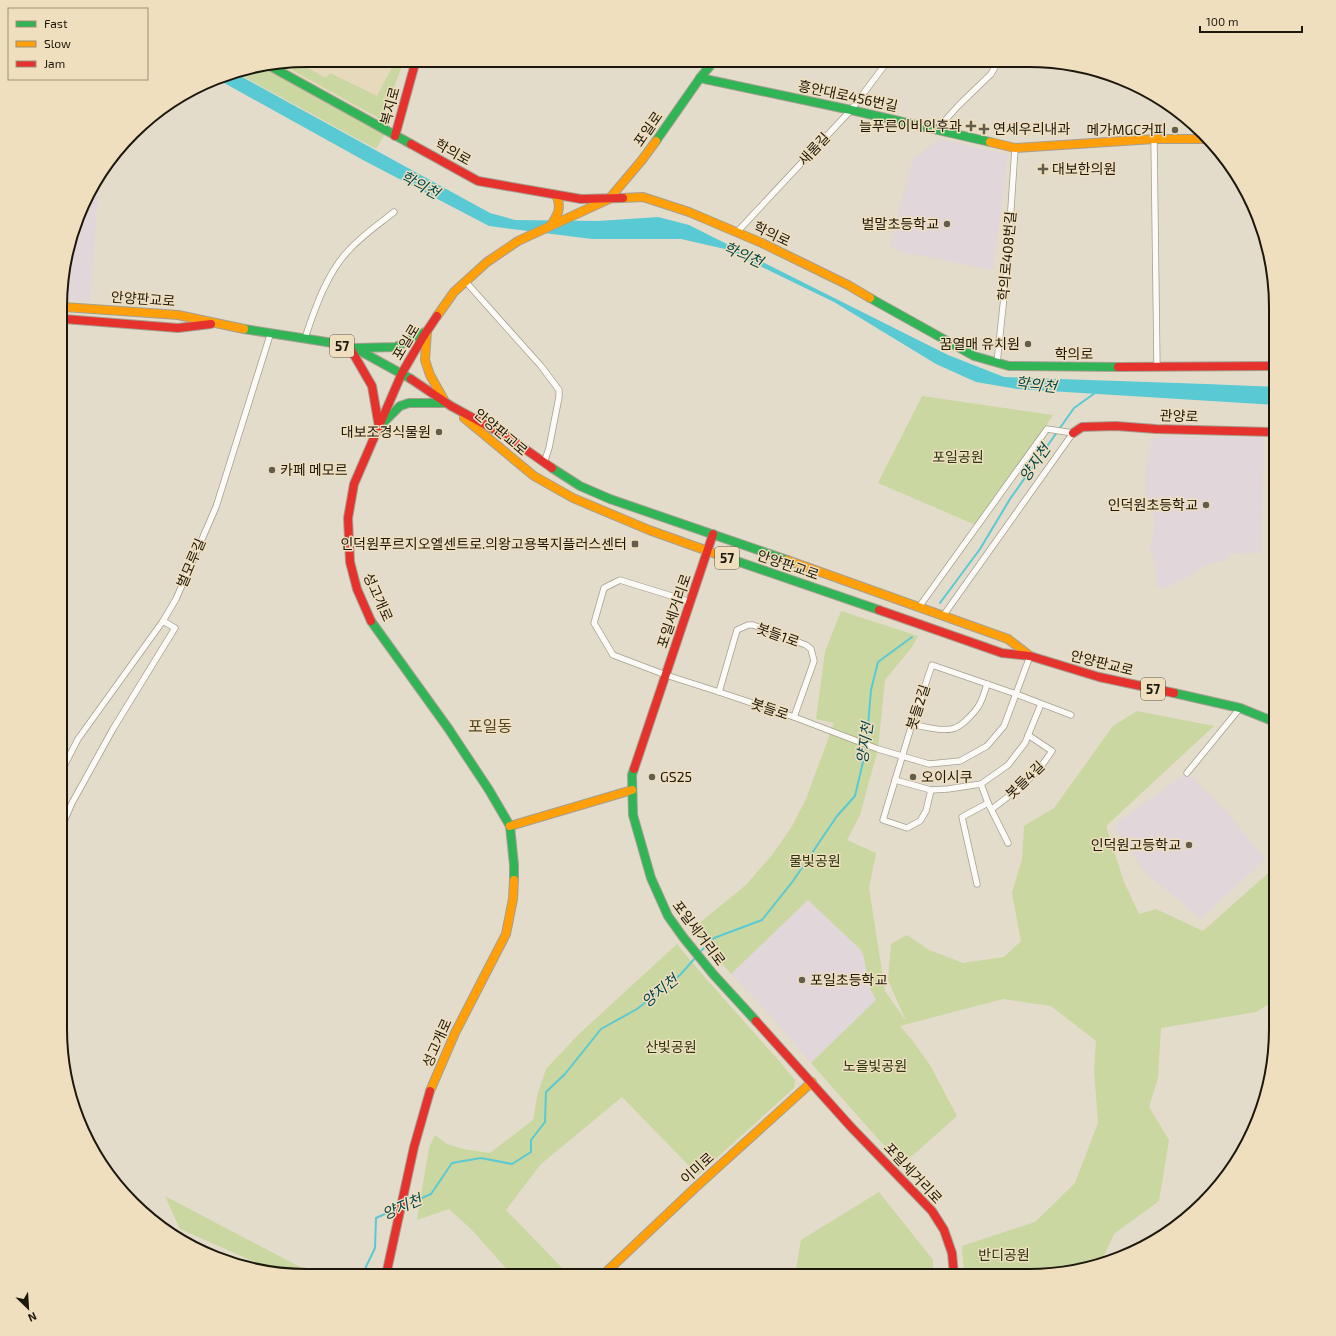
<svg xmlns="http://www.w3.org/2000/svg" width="1336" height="1336" viewBox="0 0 1336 1336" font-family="'Exo 2','Noto Sans KR',sans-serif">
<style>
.built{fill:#e7d9bb}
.education{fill:#e1d6d9}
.green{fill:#cad7a1}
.water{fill:#59c9d4}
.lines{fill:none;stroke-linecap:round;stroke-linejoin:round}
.stream{stroke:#59c9d4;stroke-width:2}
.street-casing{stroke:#a59f91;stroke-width:7}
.fast-casing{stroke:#a59f91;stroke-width:10}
.slow-casing{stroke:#a59f91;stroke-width:10}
.jam-casing{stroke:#a59f91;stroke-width:10}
.street{stroke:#fbfaf7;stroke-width:5.5}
.fast{stroke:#30b455;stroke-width:8}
.slow{stroke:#ff9f0a;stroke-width:8}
.jam{stroke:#e5322d;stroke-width:8}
.poi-dot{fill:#635d4e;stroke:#efdfbf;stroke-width:1.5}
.labels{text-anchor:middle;stroke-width:3;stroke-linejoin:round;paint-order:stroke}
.shield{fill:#efdfbf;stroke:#5c5442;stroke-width:1}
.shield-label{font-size:13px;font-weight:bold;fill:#1d180c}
.street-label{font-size:14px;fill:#1d180c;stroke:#efdfbf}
.poi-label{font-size:14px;fill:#1d180c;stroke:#efdfbf;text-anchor:end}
.park-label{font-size:14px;fill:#29360f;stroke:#efdfbf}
.water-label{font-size:15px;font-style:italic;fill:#01464f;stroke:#efdfbf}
.quarter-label{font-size:16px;fill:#524629;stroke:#efdfbf}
.rim{fill:none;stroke:#1d180c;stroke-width:2}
</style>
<rect width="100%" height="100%" fill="#e4dcca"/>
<!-- built -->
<path class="built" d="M307 60H405L382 121 278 65Z"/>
<!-- education -->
<g class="education">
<path d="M939 139 1008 154 993 270 906 253 890 247 912 161Z"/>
<path d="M89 194 98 195 90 302 64 300 65 259Z"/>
<path d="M1158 436 1264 437 1261 553 1228 554V560L1207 564 1189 576 1163 589 1156 585V565L1150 547 1154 532V515L1145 495V468L1152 440Z"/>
<path d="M1187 773 1228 814 1265 859 1201 919 1146 873 1115 830 1117 823Z"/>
<path d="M808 900 861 950 864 958 869 986 876 1000 811 1063 772 1017 731 974Z"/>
</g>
<!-- green -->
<g class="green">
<path d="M396 60H404L382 120 292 70 297 62 326 78 330 73 377 96Z"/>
<path d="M264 67 385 134 376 149 235 72Z"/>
<path d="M922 396 1053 415 978 526 878 483Z"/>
<path d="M841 611 918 636 912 647 885 680 878 749 860 815 847 840 876 853 869 888 885 991 906 1021 888 980 891 944 907 935 929 950 963 963 1004 957 1021 941 1012 893 1022 859 1024 826 1054 808 1113 726 1137 711 1214 726 1106 826 1124 882 1139 914 1156 909 1203 931 1275 867V1000L1256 1012 1161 1028 1158 1078 1149 1107 1169 1140 1159 1201 1114 1234 1100 1264 1045 1275H964L962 1246 1035 1222 1075 1183 1098 1123 1094 1070 1096 1041 1051 1006 1003 999 900 1026 912 1040 930 1065 957 1116 903 1164 879 1140 811 1063 876 1000 869 986 864 958 861 950 808 900 731 974 692 929 746 885 772 855 791 828 806 799 834 723 816 719 825 652Z"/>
<path d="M677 944C715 991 757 1034 795 1080L794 1088 698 1175 622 1097 541 1164 506 1210 569 1275H512L471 1229 449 1209 417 1220 429 1148 435 1135 447 1144 463 1149 490 1153 533 1120 538 1093 546 1069 579 1034Z"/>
<path d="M879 1192 933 1260V1275H795L801 1240Z"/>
<path d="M165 1196 315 1275H291L254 1266 257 1263 180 1229Z"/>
</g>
<!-- water -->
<path class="water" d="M233 72 490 213 515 220 598 221 658 217 689 225 948 355 1004 377 1206 384 1275 387V405L1017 389 976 382 936 364 834 302 725 249 681 239H592L489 226 363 160 217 79 228 73Z"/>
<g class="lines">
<!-- stream -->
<g class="stream">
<path d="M940 603 980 549 1010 499 1074 408 1095 393"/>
<path d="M699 953 714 938 762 920 793 881 837 816 855 796 866 749 871 690 878 662 912 637"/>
<path d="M404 1206 431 1194 452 1163 481 1158 512 1164 531 1152V1140L545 1122 546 1092 565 1074 601 1029 637 1009 680 975 696 957"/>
<path d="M362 1275 375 1248 376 1218 398 1208"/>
</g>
<!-- street casing -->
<g class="street-casing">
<g id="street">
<path d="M937 129 959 105 991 74 998 62"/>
<path d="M1154 139 1157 366"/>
<path d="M737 232 851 110 887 62"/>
<path d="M466 282 541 366 559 390V397L549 448 544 463"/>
<path d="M305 338C315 308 328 270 351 248 363 235 379 224 394 212"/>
<path d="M997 363 1007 268 1015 148"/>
<path d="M691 602 620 580 604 588 594 623 613 655 666 675 719 692 794 717 878 749 929 764 960 761 987 746 1004 726 1030 656"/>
<path d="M919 607 1047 429 1073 433 943 616"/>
<path d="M719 692 737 630 748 625H753L806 645 811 649 814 661 794 717"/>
<path d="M912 724C922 727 946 732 955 728 962 726 974 713 978 707 982 701 985 691 987 684"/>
<path d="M62 770 78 739 163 621 176 599 216 507 271 332"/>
<path d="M1187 773 1240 708"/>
<path d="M895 780 931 790 948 789 981 784 1008 765 1025 743 1041 704"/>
<path d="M981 784 988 803 1008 843"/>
<path d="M931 790 926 811 920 821 907 828 883 820 912 724 932 665 1016 694 1071 715"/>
<path d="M992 809 1022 786 1040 768 1052 751 1028 735"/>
<path d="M62 826 72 803 113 729 175 628 163 621"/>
<path d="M977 884 962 817 988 803"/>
</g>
</g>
<!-- fast casing -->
<g class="fast-casing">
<g id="fast">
<path d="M270 66 411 144"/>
<path d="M700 78 851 110 990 142"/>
<path d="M656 141 700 78 714 61"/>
<path d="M870 298 974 356 1009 366 1118 367"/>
<path d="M244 329 333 343 362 352 411 379"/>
<path d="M356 348 396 347 427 331"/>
<path d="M379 427 400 406 409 403H446"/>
<path d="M552 468 580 486 610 499 787 560"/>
<path d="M719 555 879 610"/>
<path d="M371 621 448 728 489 790 510 826 514 865V880"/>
<path d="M1174 693 1240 708 1275 722"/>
<path d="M634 769 632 775 633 815 651 878 668 916 683 937 713 974 756 1021"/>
</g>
</g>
<!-- slow casing -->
<g class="slow-casing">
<g id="slow">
<path d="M990 142 1015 148 1154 139H1204"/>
<path d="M623 198 643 197 689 212 762 243 848 285 870 298"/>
<path d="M551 225C558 215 562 207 556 195"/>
<path d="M64 307 178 315 244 329"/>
<path d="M437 316 454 292 487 262 518 241 609 199 642 160 656 141"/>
<path d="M427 331 425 360 430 375 444 400"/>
<path d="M464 418 534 476 573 498 649 530 719 555"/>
<path d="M787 560 1008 639 1030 656"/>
<path d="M510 826 632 790"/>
<path d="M430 1091 455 1033 506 934 513 899 514 880"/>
<path d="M603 1275 696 1187 812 1082"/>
</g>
</g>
<!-- jam casing -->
<g class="jam-casing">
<g id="jam">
<path d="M395 136 416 60"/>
<path d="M411 144 478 181 581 199 623 198"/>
<path d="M64 319 178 328 211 324"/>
<path d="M350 348 372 386 379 427"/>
<path d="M1118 367 1275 366"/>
<path d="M411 379 451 406 508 437 552 468"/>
<path d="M1073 433 1082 427 1116 426 1156 429 1275 432"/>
<path d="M879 610 1002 653 1030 656 1099 677 1174 693"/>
<path d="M371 621 357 589 350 562 348 518 354 484 402 373 423 337 437 316"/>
<path d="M634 769 713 534"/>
<path d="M756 1021 851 1127 932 1211 944 1230 952 1253 954 1275"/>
<path d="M386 1275 414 1147 430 1091"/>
</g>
</g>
<!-- street -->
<use href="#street" class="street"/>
<!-- fast -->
<use href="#fast" class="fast"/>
<!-- slow -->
<use href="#slow" class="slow"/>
<!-- jam -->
<use href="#jam" class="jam"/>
</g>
<!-- markers -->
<g class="poi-dot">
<path d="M969 120h4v4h4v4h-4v4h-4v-4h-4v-4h4z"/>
<path d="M982 123h4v4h4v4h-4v4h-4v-4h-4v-4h4z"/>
<circle cx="1175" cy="130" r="4"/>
<path d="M1041 163h4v4h4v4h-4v4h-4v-4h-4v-4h4z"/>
<circle cx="947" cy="224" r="4"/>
<circle cx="1028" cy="344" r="4"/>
<circle cx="439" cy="432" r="4"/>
<circle cx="272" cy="470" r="4"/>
<circle cx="1206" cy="505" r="4"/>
<rect x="631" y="540" width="8" height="8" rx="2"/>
<circle cx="652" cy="777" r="4"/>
<circle cx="913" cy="777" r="4"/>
<circle cx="1189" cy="845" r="4"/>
<circle cx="802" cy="980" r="4"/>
</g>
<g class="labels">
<!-- shield labels -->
<g class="shield">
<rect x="330" y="335" width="24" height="22" rx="3"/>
<rect x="715" y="547" width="24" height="22" rx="3"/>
<rect x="1141" y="678" width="24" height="22" rx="3"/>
</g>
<g class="shield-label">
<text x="342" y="351">57</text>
<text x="727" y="563">57</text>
<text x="1153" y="694">57</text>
</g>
<!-- street labels -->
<g class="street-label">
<text transform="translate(848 96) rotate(12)" y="5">흥안대로456번길</text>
<text transform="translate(390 106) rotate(-75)" y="5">복지로</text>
<text transform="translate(648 129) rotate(-55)" y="5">포일로</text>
<text transform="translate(814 149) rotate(-47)" y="5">새롬길</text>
<text transform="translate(453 152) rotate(29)" y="5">학의로</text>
<text transform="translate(772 234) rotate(25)" y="5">학의로</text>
<text transform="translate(1007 256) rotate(-85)" y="5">학의로408번길</text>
<text transform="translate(143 299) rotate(4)" y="5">안양판교로</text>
<text transform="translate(406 342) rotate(-59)" y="5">포일로</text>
<text x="1074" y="359">학의로</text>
<text transform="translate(1179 416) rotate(2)" y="5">관양로</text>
<text transform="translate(501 432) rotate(40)" y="5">안양판교로</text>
<text transform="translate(191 563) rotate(-67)" y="5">벌모루길</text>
<text transform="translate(788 565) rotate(19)" y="5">안양판교로</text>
<text transform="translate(378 597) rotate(66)" y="5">성고개로</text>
<text transform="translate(674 611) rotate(-71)" y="5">포일세거리로</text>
<text transform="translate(778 635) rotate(20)" y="5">봇들1로</text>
<text transform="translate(1102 663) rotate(14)" y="5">안양판교로</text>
<text transform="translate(918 707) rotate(-72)" y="5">봇들2길</text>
<text transform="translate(770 709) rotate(19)" y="5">봇들로</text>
<text transform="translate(1025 780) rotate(-44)" y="5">봇들4길</text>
<text transform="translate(699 933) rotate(53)" y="5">포일세거리로</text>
<text transform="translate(437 1043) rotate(-66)" y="5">성고개로</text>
<text transform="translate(697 1168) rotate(-42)" y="5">이미로</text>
<text transform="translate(913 1173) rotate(47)" y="5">포일세거리로</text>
</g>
<!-- poi labels -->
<g class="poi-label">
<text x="962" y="131">늘푸른이비인후과</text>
<text x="993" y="134" text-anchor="start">연세우리내과</text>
<text x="1167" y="135">메가MGC커피</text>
<text x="1052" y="174" text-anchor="start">대보한의원</text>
<text x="939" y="229">벌말초등학교</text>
<text x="1020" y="349">꿈열매 유치원</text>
<text x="431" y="437">대보조경식물원</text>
<text x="280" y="475" text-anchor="start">카페 메모르</text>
<text x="1198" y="510">인덕원초등학교</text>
<text x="627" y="549">인덕원푸르지오엘센트로.의왕고용복지플러스센터</text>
<text x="660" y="782" text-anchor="start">GS25</text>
<text x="921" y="782" text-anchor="start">오이시쿠</text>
<text x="1181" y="850">인덕원고등학교</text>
<text x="810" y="985" text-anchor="start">포일초등학교</text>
</g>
<!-- park labels -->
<g class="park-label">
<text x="958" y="462">포일공원</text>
<text x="815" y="866">물빛공원</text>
<text x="671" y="1052">산빛공원</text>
<text x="875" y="1071">노을빛공원</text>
<text x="1004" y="1260">반디공원</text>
</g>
<!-- water labels -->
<g class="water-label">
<text transform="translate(420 185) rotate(28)" y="5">학의천</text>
<text transform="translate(743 255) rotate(24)" y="5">학의천</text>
<text transform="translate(1036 385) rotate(7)" y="5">학의천</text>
<text transform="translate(1035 463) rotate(-55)" y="5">양지천</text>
<text transform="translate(865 743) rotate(-82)" y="5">양지천</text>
<text transform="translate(660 991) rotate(-39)" y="5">양지천</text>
<text transform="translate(402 1207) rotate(-23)" y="5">양지천</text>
</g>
<!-- quarter labels -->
<g class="quarter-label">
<text x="490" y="732">포일동</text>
</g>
</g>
<!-- crop -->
<path d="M0 0H1336V1336H0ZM307 67H1029A240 240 0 0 1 1269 307V1029A240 240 0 0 1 1029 1269H307A240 240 0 0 1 67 1029V307A240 240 0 0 1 307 67Z" fill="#efdfbf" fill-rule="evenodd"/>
<path class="rim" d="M307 67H1029A240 240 0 0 1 1269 307V1029A240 240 0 0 1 1029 1269H307A240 240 0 0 1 67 1029V307A240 240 0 0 1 307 67Z"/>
<!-- legend -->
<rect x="8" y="8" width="140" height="72" fill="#efdfbf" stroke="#9b8f77"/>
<rect x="16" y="21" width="20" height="6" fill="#30b455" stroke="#9b8f77"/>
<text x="44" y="28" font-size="12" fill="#1d180c">Fast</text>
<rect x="16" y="41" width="20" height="6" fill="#ff9f0a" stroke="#9b8f77"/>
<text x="44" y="48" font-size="12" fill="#1d180c">Slow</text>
<rect x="16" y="61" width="20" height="6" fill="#e5322d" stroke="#9b8f77"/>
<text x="44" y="68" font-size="12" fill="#1d180c">Jam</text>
<!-- north arrow -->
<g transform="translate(28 1308) rotate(155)" stroke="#efdfbf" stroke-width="3" paint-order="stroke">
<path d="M0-3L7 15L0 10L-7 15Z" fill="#1d180c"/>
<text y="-6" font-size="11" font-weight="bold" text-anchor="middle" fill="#1d180c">N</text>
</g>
<!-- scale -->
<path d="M1200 26v6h102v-6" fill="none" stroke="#1d180c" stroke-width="2"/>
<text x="1206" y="26" font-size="12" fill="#1d180c" stroke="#efdfbf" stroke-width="3" paint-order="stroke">100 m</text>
</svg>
